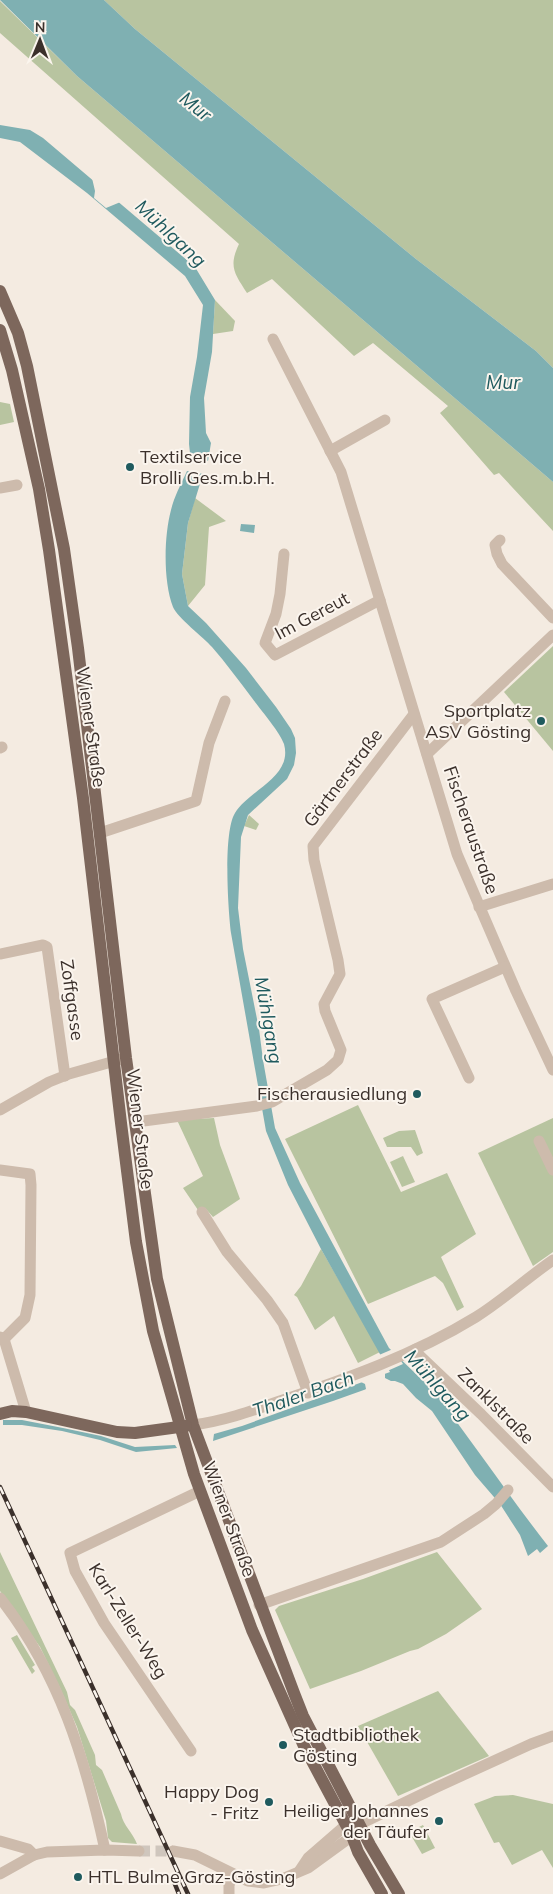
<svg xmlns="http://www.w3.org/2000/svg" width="553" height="1894" viewBox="0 0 553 1894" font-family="Mulish,sans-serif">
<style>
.green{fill:#b8c4a0}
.water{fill:#7fb0b2}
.pier{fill:#f4ebe1}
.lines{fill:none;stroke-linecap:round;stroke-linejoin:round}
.minor-tunnel{stroke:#cfc6bd;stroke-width:11;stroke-dasharray:11 5.5;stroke-linecap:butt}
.minor{stroke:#cdbbac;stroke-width:11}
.major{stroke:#7d675c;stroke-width:12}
.rail-casing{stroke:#3b302b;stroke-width:4.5}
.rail{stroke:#fbf5ee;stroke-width:2.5;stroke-dasharray:8;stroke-linecap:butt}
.poi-dot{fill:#1f5a5e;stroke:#fbf5ee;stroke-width:2}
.labels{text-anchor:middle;stroke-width:4;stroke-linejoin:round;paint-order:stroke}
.poi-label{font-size:18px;fill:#3b302b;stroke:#fbf5ee;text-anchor:end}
.street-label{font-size:18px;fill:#3b302b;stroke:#fbf5ee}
.water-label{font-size:19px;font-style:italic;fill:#1f5a5e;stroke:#fbf5ee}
</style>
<rect width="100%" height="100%" fill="#f4ebe1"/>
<!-- green -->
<g class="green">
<path d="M104 0H553V368L536 351 416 259 135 29Z"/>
<path d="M0 1 77 76 553 482V531L499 473 494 475 440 413 448 406 373 343 354 356 272 279 247 293C235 274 228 267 239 244L0 33Z"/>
<path d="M215 300 235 321 233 331 213 334Z"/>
<path d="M0 402 10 404 14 422 0 425Z"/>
<path d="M195 498 226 521 209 527 205 585 188 606 182 574 188 523Z"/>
<path d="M553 646V751L504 692Z"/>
<path d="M249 815 259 824 256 830 244 826Z"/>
<path d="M358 1105 401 1192 447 1173 476 1234 441 1257 464 1307 457 1311 443 1283 435 1276 368 1304 285 1139Z"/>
<path d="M214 1118 220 1145 240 1199 213 1217 205 1208 198 1210 183 1188 203 1176 177 1120Z"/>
<path d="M553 1118V1252L533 1266 478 1153Z"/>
<path d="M415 1130 423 1153 417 1156 411 1147H387L383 1138 399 1131Z"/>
<path d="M403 1156 415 1182 402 1187 390 1162Z"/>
<path d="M321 1249 380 1352 358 1363 334 1316 315 1330 297 1297 294 1295 301 1286Z"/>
<path d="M0 1552 67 1692 70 1705 75 1710 95 1755 96 1765 102 1770 121 1814C123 1825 133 1833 137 1844L112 1842 108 1838 106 1821 77 1727 60 1688 40 1647 0 1591Z"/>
<path d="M437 1552 482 1609 446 1634 418 1649 410 1651 361 1671 310 1689 275 1610 279 1606 363 1579Z"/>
<path d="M17 1635 35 1665 32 1667 35 1671 32 1674 11 1638Z"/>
<path d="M438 1691 489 1756 398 1796 358 1726Z"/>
<path d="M513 1795 553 1804V1868L542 1850 512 1865 499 1842 494 1843 474 1804 495 1796Z"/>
<path d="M423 1825 435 1848 422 1854 409 1832Z"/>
</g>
<!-- water -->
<g class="water">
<path d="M0 0H104L135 29 416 259 536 351 553 368V482L77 76Z"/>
<path d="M0 125 30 130 43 138 195 267 215 300 212 352 204 398 206 433 211 443 208 461 205 460V456L190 453 189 444 190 397 197 357 203 305 185 276 87 193 20 142 0 138Z"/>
<path d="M187 471 203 474 188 523 182 574 188 606 206 623 246 668 276 707 291 729 295 738 296 753 294 765 287 779 248 815 241 837 238 908 243 949 259 1029 263 1060 275 1128 300 1183 389 1348 445 1402 453 1413 456 1421C487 1463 516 1505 548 1546L540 1553 537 1549 528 1556 520 1535 500 1504 475 1475 432 1411 416 1398 403 1384 395 1381H389L333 1401 213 1441 214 1434 242 1426 390 1372 321 1249 288 1185 266 1131 231 933C228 909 223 832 235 813 250 789 293 777 284 744 280 732 260 709 252 698 239 681 226 663 212 647 204 638 177 617 173 607 163 581 164 536 171 510 174 497 181 484 187 471Z"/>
<path d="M241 524 255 525 254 533 240 531Z"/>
<path d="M3 1420H22L63 1428 101 1436 135 1447 175 1445 177 1448 136 1452 100 1440 62 1431 22 1425H3Z"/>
</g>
<!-- pier -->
<g class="pier">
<path d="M92 178 107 187 123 201 106 208 94 198 95 191Z"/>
<path d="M393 1349 403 1364 385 1372V1378L391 1381 364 1392 366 1389 365 1384 359 1381 386 1371 379 1355Z"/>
</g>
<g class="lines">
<!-- minor-tunnel -->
<path class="minor-tunnel" d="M139 1851H173"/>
<!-- minor -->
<g class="minor">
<path d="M273 339 341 472 457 854 516 991 553 1070"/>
<path d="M330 451 385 420"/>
<path d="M0 488 17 485"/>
<path d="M500 540 495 545 497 554 502 564 553 618"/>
<path d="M284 554 280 594 276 614 265 643 275 655 380 600"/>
<path d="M0 748 2 747"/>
<path d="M427 754 553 635"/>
<path d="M100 833 196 801 209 743 225 701"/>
<path d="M479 907 553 884"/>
<path d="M0 954 43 945 47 947 65 1076"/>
<path d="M469 1078 432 999 505 967"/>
<path d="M0 1110 49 1082 69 1074 122 1059"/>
<path d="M136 1122 257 1106 272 1102 327 1070 338 1060 341 1050 325 1011 324 1004 340 974 338 960 314 860 313 846 414 714"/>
<path d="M539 1141 553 1170"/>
<path d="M0 1170 30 1174 31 1185 30 1295 25 1318 4 1339"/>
<path d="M202 1212 227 1252 267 1300 283 1323 308 1393"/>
<path d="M0 1337 4 1339 26 1412"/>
<path d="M416 1349 419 1355 481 1414 553 1487"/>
<path d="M193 1425C223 1421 249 1412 277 1402 346 1379 414 1355 476 1317 503 1300 527 1278 553 1260"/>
<path d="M0 1598C59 1673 85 1758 105 1850"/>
<path d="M259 1605 441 1542 484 1514 496 1504 508 1490"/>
<path d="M191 1751 104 1623 75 1571 70 1553 200 1491"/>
<path d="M0 1841 28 1849 34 1855"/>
<path d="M173 1851 195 1855 248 1881 264 1883 282 1879 308 1868 352 1836 356 1830"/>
<path d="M300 1870 308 1858 346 1825 360 1824 437 1787 531 1744 553 1736"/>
<path d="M0 1874 34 1855 47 1852 105 1850 139 1851"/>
<path d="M229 1894V1885L233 1874"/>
</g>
<!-- major -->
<g class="major">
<path d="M0 291 18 333 27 366 64 549 78 648 126 1058 157 1279 193 1425 294 1693 303 1716 370 1845 399 1894"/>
<path d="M0 330 12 370 39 489 49 550 83 798 121 1123 136 1242 153 1331 194 1474 252 1630 304 1746 352 1836 358 1852 382 1894"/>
<path d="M0 1414 12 1411 26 1412 117 1432 135 1433 186 1426"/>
</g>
<!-- rail casing -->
<g class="rail-casing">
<g id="rail">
<path d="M0 1487 188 1894"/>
<path d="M172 1877 179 1894"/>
</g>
</g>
<!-- rail -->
<use href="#rail" class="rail"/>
</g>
<!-- markers -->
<g class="poi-dot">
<circle cx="130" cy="467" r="5"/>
<circle cx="541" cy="721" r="5"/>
<circle cx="417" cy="1094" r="5"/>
<circle cx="283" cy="1745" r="5"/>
<circle cx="269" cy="1802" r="5"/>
<circle cx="439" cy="1821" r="5"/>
<circle cx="78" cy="1877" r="5"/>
</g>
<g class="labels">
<!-- poi labels -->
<g class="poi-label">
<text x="140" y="463" text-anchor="start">Textilservice<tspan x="140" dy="21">Brolli Ges.m.b.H.</tspan></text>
<text x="531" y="717">Sportplatz<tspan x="531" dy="21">ASV Gösting</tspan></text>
<text x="407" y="1100">Fischerausiedlung</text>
<text x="293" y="1741" text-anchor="start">Stadtbibliothek<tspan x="293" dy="21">Gösting</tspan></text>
<text x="259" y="1798">Happy Dog<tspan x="259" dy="21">- Fritz</tspan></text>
<text x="429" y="1817">Heiliger Johannes<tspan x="429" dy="21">der Täufer</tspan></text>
<text x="88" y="1883" text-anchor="start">HTL Bulme Graz-Gösting</text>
</g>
<!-- street labels -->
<g class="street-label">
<text transform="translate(312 616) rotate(-28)" y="6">Im Gereut</text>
<text transform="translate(91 727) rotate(82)" y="6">Wiener Straße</text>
<text transform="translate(343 778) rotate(-53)" y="6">Gärtnerstraße</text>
<text transform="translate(471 830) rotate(71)" y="6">Fischeraustraße</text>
<text transform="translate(72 1000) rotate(82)" y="6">Zoffgasse</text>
<text transform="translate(140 1129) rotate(83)" y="6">Wiener Straße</text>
<text transform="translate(496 1406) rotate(45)" y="6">Zanklstraße</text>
<text transform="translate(229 1519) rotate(70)" y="6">Wiener Straße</text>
<text transform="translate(128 1621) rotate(58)" y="6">Karl-Zeller-Weg</text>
</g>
<!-- water labels -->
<g class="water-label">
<text transform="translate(196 106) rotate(39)" y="7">Mur</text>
<text transform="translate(171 233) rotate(43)" y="7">Mühlgang</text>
<text x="503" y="389">Mur</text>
<text transform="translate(269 1020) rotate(80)" y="7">Mühlgang</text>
<text transform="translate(438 1385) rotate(48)" y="7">Mühlgang</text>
<text transform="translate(303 1394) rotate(-19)" y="7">Thaler Bach</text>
</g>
</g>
<!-- north arrow -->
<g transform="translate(40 40) rotate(1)" stroke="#fbf5ee" stroke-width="4" paint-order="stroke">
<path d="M0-4L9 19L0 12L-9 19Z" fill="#3b302b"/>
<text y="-8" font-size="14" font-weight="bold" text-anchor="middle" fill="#3b302b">N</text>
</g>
</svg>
